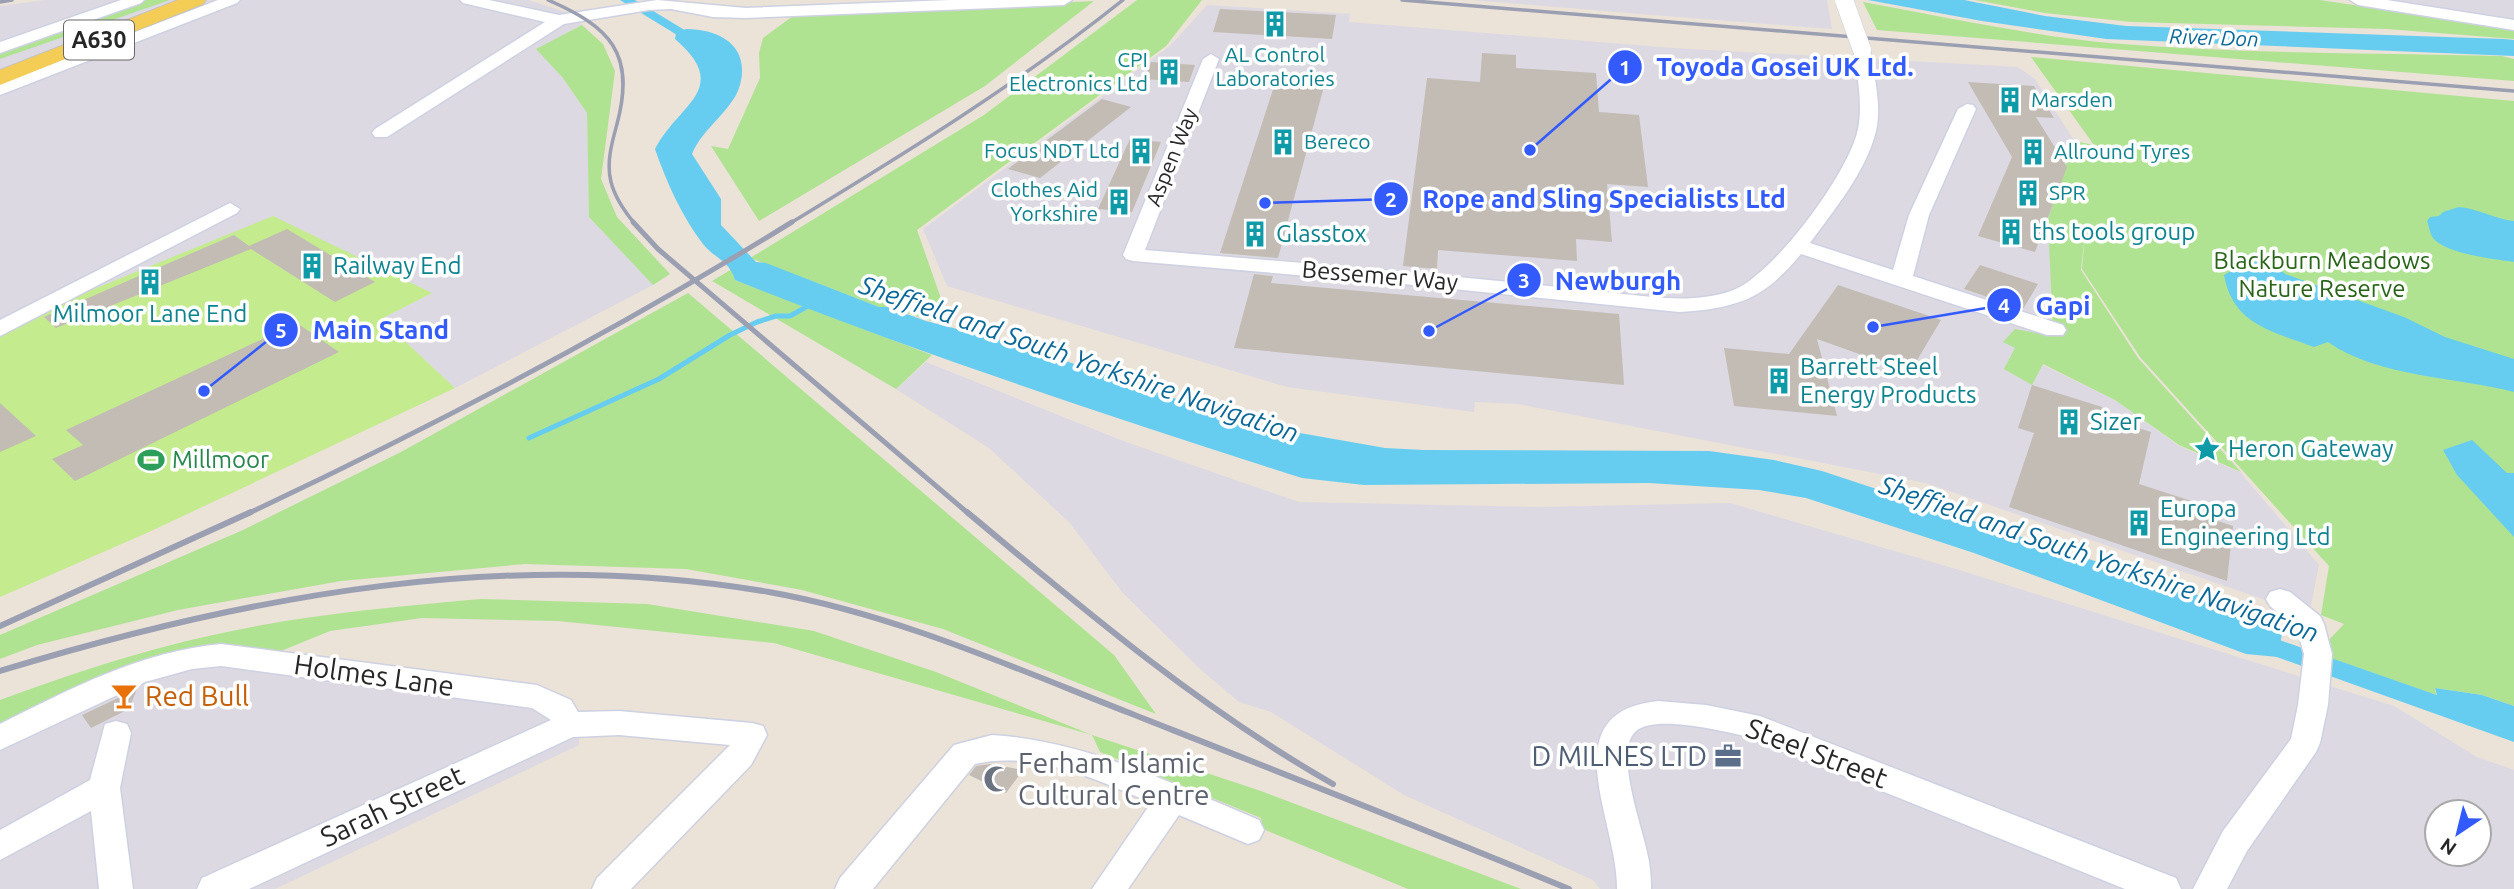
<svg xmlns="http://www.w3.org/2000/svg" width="2514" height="889" viewBox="0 0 2514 889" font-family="Ubuntu,sans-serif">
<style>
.industrial{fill:#dcd9e2;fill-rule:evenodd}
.green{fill:#afe392}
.pitch{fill:#c4eb8e}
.water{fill:#67cdf0}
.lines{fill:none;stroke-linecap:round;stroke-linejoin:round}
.stream{stroke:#67cdf0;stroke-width:5}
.canal{fill:#67cdf0;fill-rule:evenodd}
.building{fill:#c2bcb5}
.minor-casing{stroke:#cdd1e1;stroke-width:3}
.major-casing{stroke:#c3c3c3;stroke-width:2}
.minor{fill:#fff;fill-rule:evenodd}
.major{fill:#f3cd55;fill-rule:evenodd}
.rail-far2{stroke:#9b9fb2;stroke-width:3.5}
.rail-far1{stroke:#9b9fb2;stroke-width:5}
.rail{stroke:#9b9fb2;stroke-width:6}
.minor-bridge-casing{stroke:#cdd1e1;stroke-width:19;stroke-linecap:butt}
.minor-bridge{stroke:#fff;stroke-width:18}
.labels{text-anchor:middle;stroke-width:7;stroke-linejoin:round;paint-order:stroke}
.far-water-label{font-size:21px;font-style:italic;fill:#0a6898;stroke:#fff}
.far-culture-label{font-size:21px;fill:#0d838f;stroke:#fff;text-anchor:start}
.far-street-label{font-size:21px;fill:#272727;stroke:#fff}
.shield{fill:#fff;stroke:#686868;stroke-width:2}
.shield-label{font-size:23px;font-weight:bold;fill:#272727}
.culture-label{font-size:24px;fill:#0d838f;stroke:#fff;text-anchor:start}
.park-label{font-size:24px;fill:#286417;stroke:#fff}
.street-label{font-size:24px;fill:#272727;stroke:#fff}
.leisure-label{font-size:24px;fill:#27864d;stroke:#fff;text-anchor:start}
.water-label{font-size:26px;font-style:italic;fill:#0a6898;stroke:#fff}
.near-street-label{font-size:28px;fill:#272727;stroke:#fff}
.near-food-label{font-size:28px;fill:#c56008;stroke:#fff;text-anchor:start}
.near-service-label{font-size:28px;fill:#4e5e75;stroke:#fff;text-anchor:end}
.near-worship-label{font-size:28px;fill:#5b616d;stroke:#fff;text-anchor:start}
.leader{fill:none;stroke:#325afd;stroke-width:2.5}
.callout-dot{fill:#325afd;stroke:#fff;stroke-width:2.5}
.mark-label{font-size:21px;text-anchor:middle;font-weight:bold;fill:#fff}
.callout-label{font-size:26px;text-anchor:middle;font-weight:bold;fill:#325afd;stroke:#fff;stroke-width:7;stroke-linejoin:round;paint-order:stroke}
</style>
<rect width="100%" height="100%" fill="#ebe2d8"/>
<!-- industrial -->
<g class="industrial">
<path d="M44 0H528L568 13 582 25 537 49 563 78 587 113 589 217 653 285 455 388 381 319 430 294 0 332V6Z"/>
<path d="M1472 0H1827L1832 29 1653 15Z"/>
<path d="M2377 0H2514V22Z"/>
<path d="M1207 5 1350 14 1349 22 1673 48 2018 67 2035 79 2075 142 2050 221 2051 335 2043 365 2115 400 2179 446 2240 472 2319 565 2309 615 1926 483 1518 404 1475 402 1474 412 1287 387 947 286 923 229 1170 46Z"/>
<path d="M926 362 1126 442 1299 502 1540 507 1730 503 1956 569 2394 706 2477 757 2514 770V889H1600L1593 880 1404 795 1271 712 1239 702 1199 668 1122 592 1069 522 989 448 896 389ZM2437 812H2479V854H2437Z"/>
<path d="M197 649 578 713 579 745 275 889H0V726L164 653Z"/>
</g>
<!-- green -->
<g class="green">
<path d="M142 0H170L0 59V53Z"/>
<path d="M1137 0H1202L1166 46 917 230 951 327 887 307H879L750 258 984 115Z"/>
<path d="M1975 0H2320L2514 29V39L2387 29 2132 22 2045 13Z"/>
<path d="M1094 1 985 86 759 221 711 146 728 149 760 78 759 53 763 38 793 16Z"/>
<path d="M1863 2C1945 17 2027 35 2109 43 2240 54 2372 53 2502 56L2514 59V81L1877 30Z"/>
<path d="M582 25 603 44 615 71 601 179 617 217 670 274 653 285 589 217 587 113 563 78 536 49Z"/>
<path d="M2031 57 2514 101V706L2482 695 2435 688 2436 695 2333 659 2328 641 2344 624 2321 615 2329 566 2140 357 2082 269 2086 224 2081 270 2138 358 2241 472 2179 445 2115 400 2043 364 2032 385 2004 369 2015 348 2003 342 2015 329 2053 336 2048 219 2074 141 2094 145Z"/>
<path d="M732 269 735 280 932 355 896 389 712 281Z"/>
<path d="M688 293 1114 655 1156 714 943 629 802 590 686 569 525 564 341 581 178 610 37 645 0 659V635L243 530 401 452Z"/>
<path d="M481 599 647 604 814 631 936 672 1092 735 1261 791 1521 889H1408L1263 829 1261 818 1100 752 1092 735 774 643 558 621 422 618 330 631 276 653 197 649 164 653 0 725V700C70 674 140 651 213 635 301 615 392 607 481 599Z"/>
</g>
<!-- pitch -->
<path class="pitch" d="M273 216 432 293 381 319 455 388 149 532 0 597V332L50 307Z"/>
<!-- water -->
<g class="water">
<path d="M1868 0H1964L2045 16 2126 26 2504 39 2514 40V56L2106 39 1982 21Z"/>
<path d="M686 29C722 29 752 48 739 88 732 110 702 129 692 154L721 199V225L756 262 766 263 879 307H887L926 321 1019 345 1249 424 1385 448 1424 450 1709 451 1774 460 1822 471 2261 616 2282 633 2278 657 2246 654 1974 553 1806 498 1759 490 1649 483 1364 485 1302 478C1111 417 921 354 735 280 730 261 714 258 703 244 682 217 666 181 655 149 678 104 733 89 675 39L676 33Z"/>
<path d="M2459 207C2479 209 2495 219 2514 221V262C2494 259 2446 254 2433 238 2430 234 2429 226 2427 221L2430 217 2439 216 2443 212Z"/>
<path d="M2269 258 2285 274 2404 317 2445 337 2514 359V392C2456 377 2377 377 2328 342L2314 347C2272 331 2233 325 2224 275L2242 265Z"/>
<path d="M2472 440 2507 473H2514V537L2457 475 2443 450Z"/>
<path d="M2435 688 2482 695 2514 706V740L2456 719 2439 704Z"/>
</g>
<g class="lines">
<!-- stream -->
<path class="stream" d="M529 438 659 379 730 335 757 322 776 316H790L808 306"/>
<!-- canal -->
<g class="canal">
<path d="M620 0H635L706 43 705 46H695Z"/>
<path d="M2254 631 2514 722V742L2246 646 2243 640 2246 634Z"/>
</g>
</g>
<!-- building -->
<g class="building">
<path d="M1220 9 1336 15 1332 39 1213 32Z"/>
<path d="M1482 53 1516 55V68L1596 73 1599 112 1639 115 1648 187 1607 184 1612 242 1576 239 1577 261 1438 250 1437 269 1403 266 1427 78 1480 82Z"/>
<path d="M1151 62 1165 63 1195 65 1189 82 1143 79Z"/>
<path d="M1279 71 1327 75 1278 258 1220 253Z"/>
<path d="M1968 82 2034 86 2054 118 2036 117 2067 167 2035 252 1978 236 2012 157Z"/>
<path d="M1102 99 1131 107 1040 178 1008 169Z"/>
<path d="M1130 139 1161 142 1132 212 1098 209Z"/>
<path d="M287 229 375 282 335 302 251 249 56 328 44 317 234 235 249 246Z"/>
<path d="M1980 265 2038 284 2023 309 1964 289Z"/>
<path d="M1254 274 1273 276 1271 283 1619 314 1624 385 1234 348Z"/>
<path d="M1838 285 1941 320 1910 372 1817 339 1837 416 1734 406 1724 348 1789 354Z"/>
<path d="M297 323 339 352 75 481 52 459 83 445 66 430Z"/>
<path d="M2032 385 2102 407 2100 416 2151 432 2139 484 2210 507 2212 519 2233 526 2227 581 2009 507 2034 433 2018 428Z"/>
<path d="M0 403 36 436 0 452Z"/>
<path d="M137 689 129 709 91 728 82 715Z"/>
<path d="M990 764 1023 770 1006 793 969 775 976 766Z"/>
</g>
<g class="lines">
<!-- minor casing -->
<g class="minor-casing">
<g id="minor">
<path d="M121 0H144L141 3 0 53V42Z"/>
<path d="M218 0H240L237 3 0 95V84Z"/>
<path d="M460 0H489L559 15 657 0 746 8 950 0H1072L1064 5 746 18 713 17 671 9 649 10 564 24 387 137H375L372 133 375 129 545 22 463 3Z"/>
<path d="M2350 0H2387L2514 20V30L2358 5Z"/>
<path d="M1862 45 1870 50C1874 76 1882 105 1876 131 1866 172 1834 210 1810 243L1893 270 1909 215 1958 109 1967 104 1973 105 1976 109 1929 215 1913 276 2063 325 2066 330 2063 335H2047L1801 254C1763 300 1737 308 1679 312L1414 285 1133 261 1126 259 1123 255 1203 59 1211 54 1219 59 1145 250C1267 260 1388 270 1510 282 1545 286 1580 289 1615 293 1654 297 1693 304 1731 291 1772 277 1849 173 1858 129 1863 104 1857 75 1854 50Z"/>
<path d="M230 203 240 209 237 213 0 336V320Z"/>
<path d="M2280 589 2290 592 2320 616 2324 624 2332 654 2328 705 2320 743 2316 752 2247 851 2227 889H2193L2223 831 2291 739 2298 705 2304 654 2297 629 2270 606 2266 599 2270 592Z"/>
<path d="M221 644 537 685 571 700 578 712 619 711 752 723 763 726 767 735 751 765 631 889H592L597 878 730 745 619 735 573 737 249 889H197L202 878 551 720 532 708 221 666 192 669 145 682 0 750V724C72 688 140 652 221 644Z"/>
<path d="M1658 701 1706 705 1760 716 2176 878 2181 889H2125L1745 736C1721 731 1661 716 1639 729 1611 744 1642 826 1647 852 1650 864 1651 876 1651 889H1617C1618 821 1550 712 1658 701Z"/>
<path d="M116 721 127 724 131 733 120 788 133 889H99L91 811 0 860V830L90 780 105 724Z"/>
<path d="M992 735C1086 741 1173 784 1259 820L1264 830 1259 840 1248 844 1179 815 1128 889H1092L1151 803C1099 780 1033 750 975 764L873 889H835L840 878 954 745Z"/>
</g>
</g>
<!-- major casing -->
<g class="major-casing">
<path id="major" d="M178 0H206L203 4 0 85V70Z"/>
</g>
<!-- minor -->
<use href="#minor" class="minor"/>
<!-- major -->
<use href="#major" class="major"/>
<!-- rail-far2 -->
<g class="rail-far2">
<path d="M548 0C610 27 636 53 617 124 612 142 606 163 611 182 615 198 625 212 635 224"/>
<path d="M1402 0 2514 91"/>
<path d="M0 2 12 0"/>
<path d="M789 224C904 154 1018 84 1123 0"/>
</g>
<!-- rail-far1 -->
<g class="rail-far1">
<path d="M633 222 658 249 969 514"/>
<path d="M247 514C434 426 616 331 792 222"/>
</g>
<!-- rail -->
<g class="rail">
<path d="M967 512C1084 610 1200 708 1333 784"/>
<path d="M0 626 251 512"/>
<path d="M0 671C250 595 508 547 769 592 893 614 1010 666 1127 712 1274 770 1422 828 1569 889"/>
</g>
<!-- minor-bridge casing -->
<g class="minor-bridge-casing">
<path id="minor-bridge" d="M1844 0 1862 50"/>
</g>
<!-- minor-bridge -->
<use href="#minor-bridge" class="minor-bridge"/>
</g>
<!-- icons -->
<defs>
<g id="building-bare" transform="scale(2.1)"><path d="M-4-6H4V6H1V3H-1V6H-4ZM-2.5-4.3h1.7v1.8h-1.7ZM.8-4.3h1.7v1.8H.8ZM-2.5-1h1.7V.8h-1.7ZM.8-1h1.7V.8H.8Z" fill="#0f9aa8" stroke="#fff" stroke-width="2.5" paint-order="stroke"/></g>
<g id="sight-bare" transform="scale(2.1)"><path d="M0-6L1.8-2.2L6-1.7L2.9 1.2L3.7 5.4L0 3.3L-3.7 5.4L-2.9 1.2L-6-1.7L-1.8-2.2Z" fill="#0f9aa8" stroke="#fff" stroke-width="2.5" paint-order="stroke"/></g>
<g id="stadium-bare" transform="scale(2.1)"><path d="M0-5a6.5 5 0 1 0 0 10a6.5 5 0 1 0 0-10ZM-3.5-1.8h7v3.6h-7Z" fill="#2e9e5b" stroke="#fff" stroke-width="2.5" paint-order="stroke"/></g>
<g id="bar-bare" transform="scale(2.1)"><path d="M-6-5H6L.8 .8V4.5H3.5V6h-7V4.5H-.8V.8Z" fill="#e8710a" stroke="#fff" stroke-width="2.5" paint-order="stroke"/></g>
<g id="office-bare" transform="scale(2.1)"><path d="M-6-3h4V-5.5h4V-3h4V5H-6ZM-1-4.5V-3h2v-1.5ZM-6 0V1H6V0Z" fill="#5c6f8a" stroke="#fff" stroke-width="2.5" paint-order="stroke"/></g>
<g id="mosque-bare" transform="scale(2.1)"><path d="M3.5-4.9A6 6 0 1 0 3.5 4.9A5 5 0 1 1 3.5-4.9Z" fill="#6b7280" stroke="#fff" stroke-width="2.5" paint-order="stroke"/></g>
</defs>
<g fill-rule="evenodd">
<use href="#building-bare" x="1275" y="24"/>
<use href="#building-bare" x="1169" y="72"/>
<use href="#building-bare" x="2010" y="100"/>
<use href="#building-bare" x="1283" y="142"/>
<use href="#building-bare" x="1141" y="151"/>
<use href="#building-bare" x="2033" y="152"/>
<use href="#building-bare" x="2028" y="193"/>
<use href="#building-bare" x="1119" y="202"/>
<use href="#building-bare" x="2011" y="232"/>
<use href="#building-bare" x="1255" y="234"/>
<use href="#building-bare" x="312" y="266"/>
<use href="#building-bare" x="150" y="282"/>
<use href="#building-bare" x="1779" y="381"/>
<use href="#building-bare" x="2069" y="422"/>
<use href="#sight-bare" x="2207" y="449"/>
<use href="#stadium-bare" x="151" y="460"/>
<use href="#building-bare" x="2139" y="523"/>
<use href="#bar-bare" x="124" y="696"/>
<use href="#office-bare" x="1728" y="756"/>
<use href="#mosque-bare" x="997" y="779"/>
</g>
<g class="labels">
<!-- far-water labels -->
<g class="far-water-label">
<text transform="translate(2214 38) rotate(2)" y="7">River Don</text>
</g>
<!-- far-culture labels -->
<g class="far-culture-label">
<text x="1275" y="62" text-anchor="middle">AL Control<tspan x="1275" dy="24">Laboratories</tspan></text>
<text x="1148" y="67" text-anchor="end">CPI<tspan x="1148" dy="24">Electronics Ltd</tspan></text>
<text x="2031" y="107">Marsden</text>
<text x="1304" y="149">Bereco</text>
<text x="1120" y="158" text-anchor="end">Focus NDT Ltd</text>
<text x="2054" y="159">Allround Tyres</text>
<text x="1098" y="197" text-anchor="end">Clothes Aid<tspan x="1098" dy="24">Yorkshire</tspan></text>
<text x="2049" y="200">SPR</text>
</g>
<!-- far-street labels -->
<g class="far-street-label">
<text transform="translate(1172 157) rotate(-68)" y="7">Aspen Way</text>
</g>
<!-- shield labels -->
<rect class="shield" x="64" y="20.5" width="70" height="39" rx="5"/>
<g class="shield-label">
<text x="99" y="48">A630</text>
</g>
<!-- culture labels -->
<g class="culture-label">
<text x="2032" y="240">ths tools group</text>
<text x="1276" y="242">Glasstox</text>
<text x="333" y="274">Railway End</text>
<text x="150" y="322" text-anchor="middle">Milmoor Lane End</text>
<text x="1800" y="375">Barrett Steel<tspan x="1800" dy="28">Energy Products</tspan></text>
<text x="2090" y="430">Sizer</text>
<text x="2228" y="457">Heron Gateway</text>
<text x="2160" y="517">Europa<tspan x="2160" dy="28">Engineering Ltd</tspan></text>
</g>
<!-- park labels -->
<g class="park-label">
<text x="2322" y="269">Blackburn Meadows<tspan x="2322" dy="28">Nature Reserve</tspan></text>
</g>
<!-- street labels -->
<g class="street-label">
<text transform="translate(1380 276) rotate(5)" y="8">Bessemer Way</text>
</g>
<!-- leisure labels -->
<g class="leisure-label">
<text x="172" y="468">Millmoor</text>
</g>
<!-- water labels -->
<g class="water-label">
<text transform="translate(1079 359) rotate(19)" y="9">Sheffield and South Yorkshire Navigation</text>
<text transform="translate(2099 559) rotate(19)" y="9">Sheffield and South Yorkshire Navigation</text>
</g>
<!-- near-street labels -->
<g class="near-street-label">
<text transform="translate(374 675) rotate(8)" y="10">Holmes Lane</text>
<text transform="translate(1817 753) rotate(21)" y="10">Steel Street</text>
<text transform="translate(392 806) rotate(-25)" y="10">Sarah Street</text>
</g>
<!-- near-food labels -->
<g class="near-food-label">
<text x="145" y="706">Red Bull</text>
</g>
<!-- near-service labels -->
<g class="near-service-label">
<text x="1707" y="766">D MILNES LTD</text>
</g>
<!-- near-worship labels -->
<g class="near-worship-label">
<text x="1018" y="773">Ferham Islamic<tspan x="1018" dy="32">Cultural Centre</tspan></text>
</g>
</g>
<!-- callouts -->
<path class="leader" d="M1530 150L1625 67M1265 203L1391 199M1429 331L1524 280M1873 327L2004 305M204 391L281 330"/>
<g class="callout-dot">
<circle cx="1530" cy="150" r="7"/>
<circle cx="1265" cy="203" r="7"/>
<circle cx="1429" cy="331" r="7"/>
<circle cx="1873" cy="327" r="7"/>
<circle cx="204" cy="391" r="7"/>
<circle cx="1625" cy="67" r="18"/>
<circle cx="1391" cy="199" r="18"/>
<circle cx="1524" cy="280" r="18"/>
<circle cx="2004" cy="305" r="18"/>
<circle cx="281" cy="330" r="18"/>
</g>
<g class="mark-label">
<text x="1625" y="75">1</text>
<text x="1391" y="207">2</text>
<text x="1524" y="288">3</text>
<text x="2004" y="313">4</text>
<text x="281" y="338">5</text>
</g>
<g class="callout-label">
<text x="1785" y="76">Toyoda Gosei UK Ltd.</text>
<text x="1604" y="208">Rope and Sling Specialists Ltd</text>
<text x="1618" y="290">Newburgh</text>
<text x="2063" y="315">Gapi</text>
<text x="381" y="339">Main Stand</text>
</g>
<!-- north arrow -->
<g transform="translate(2458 833) rotate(215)"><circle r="33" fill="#ffffff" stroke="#a9a9a9" stroke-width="2"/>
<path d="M0-5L12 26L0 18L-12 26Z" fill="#325afd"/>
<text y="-10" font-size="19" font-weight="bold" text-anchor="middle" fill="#272727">N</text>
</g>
</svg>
